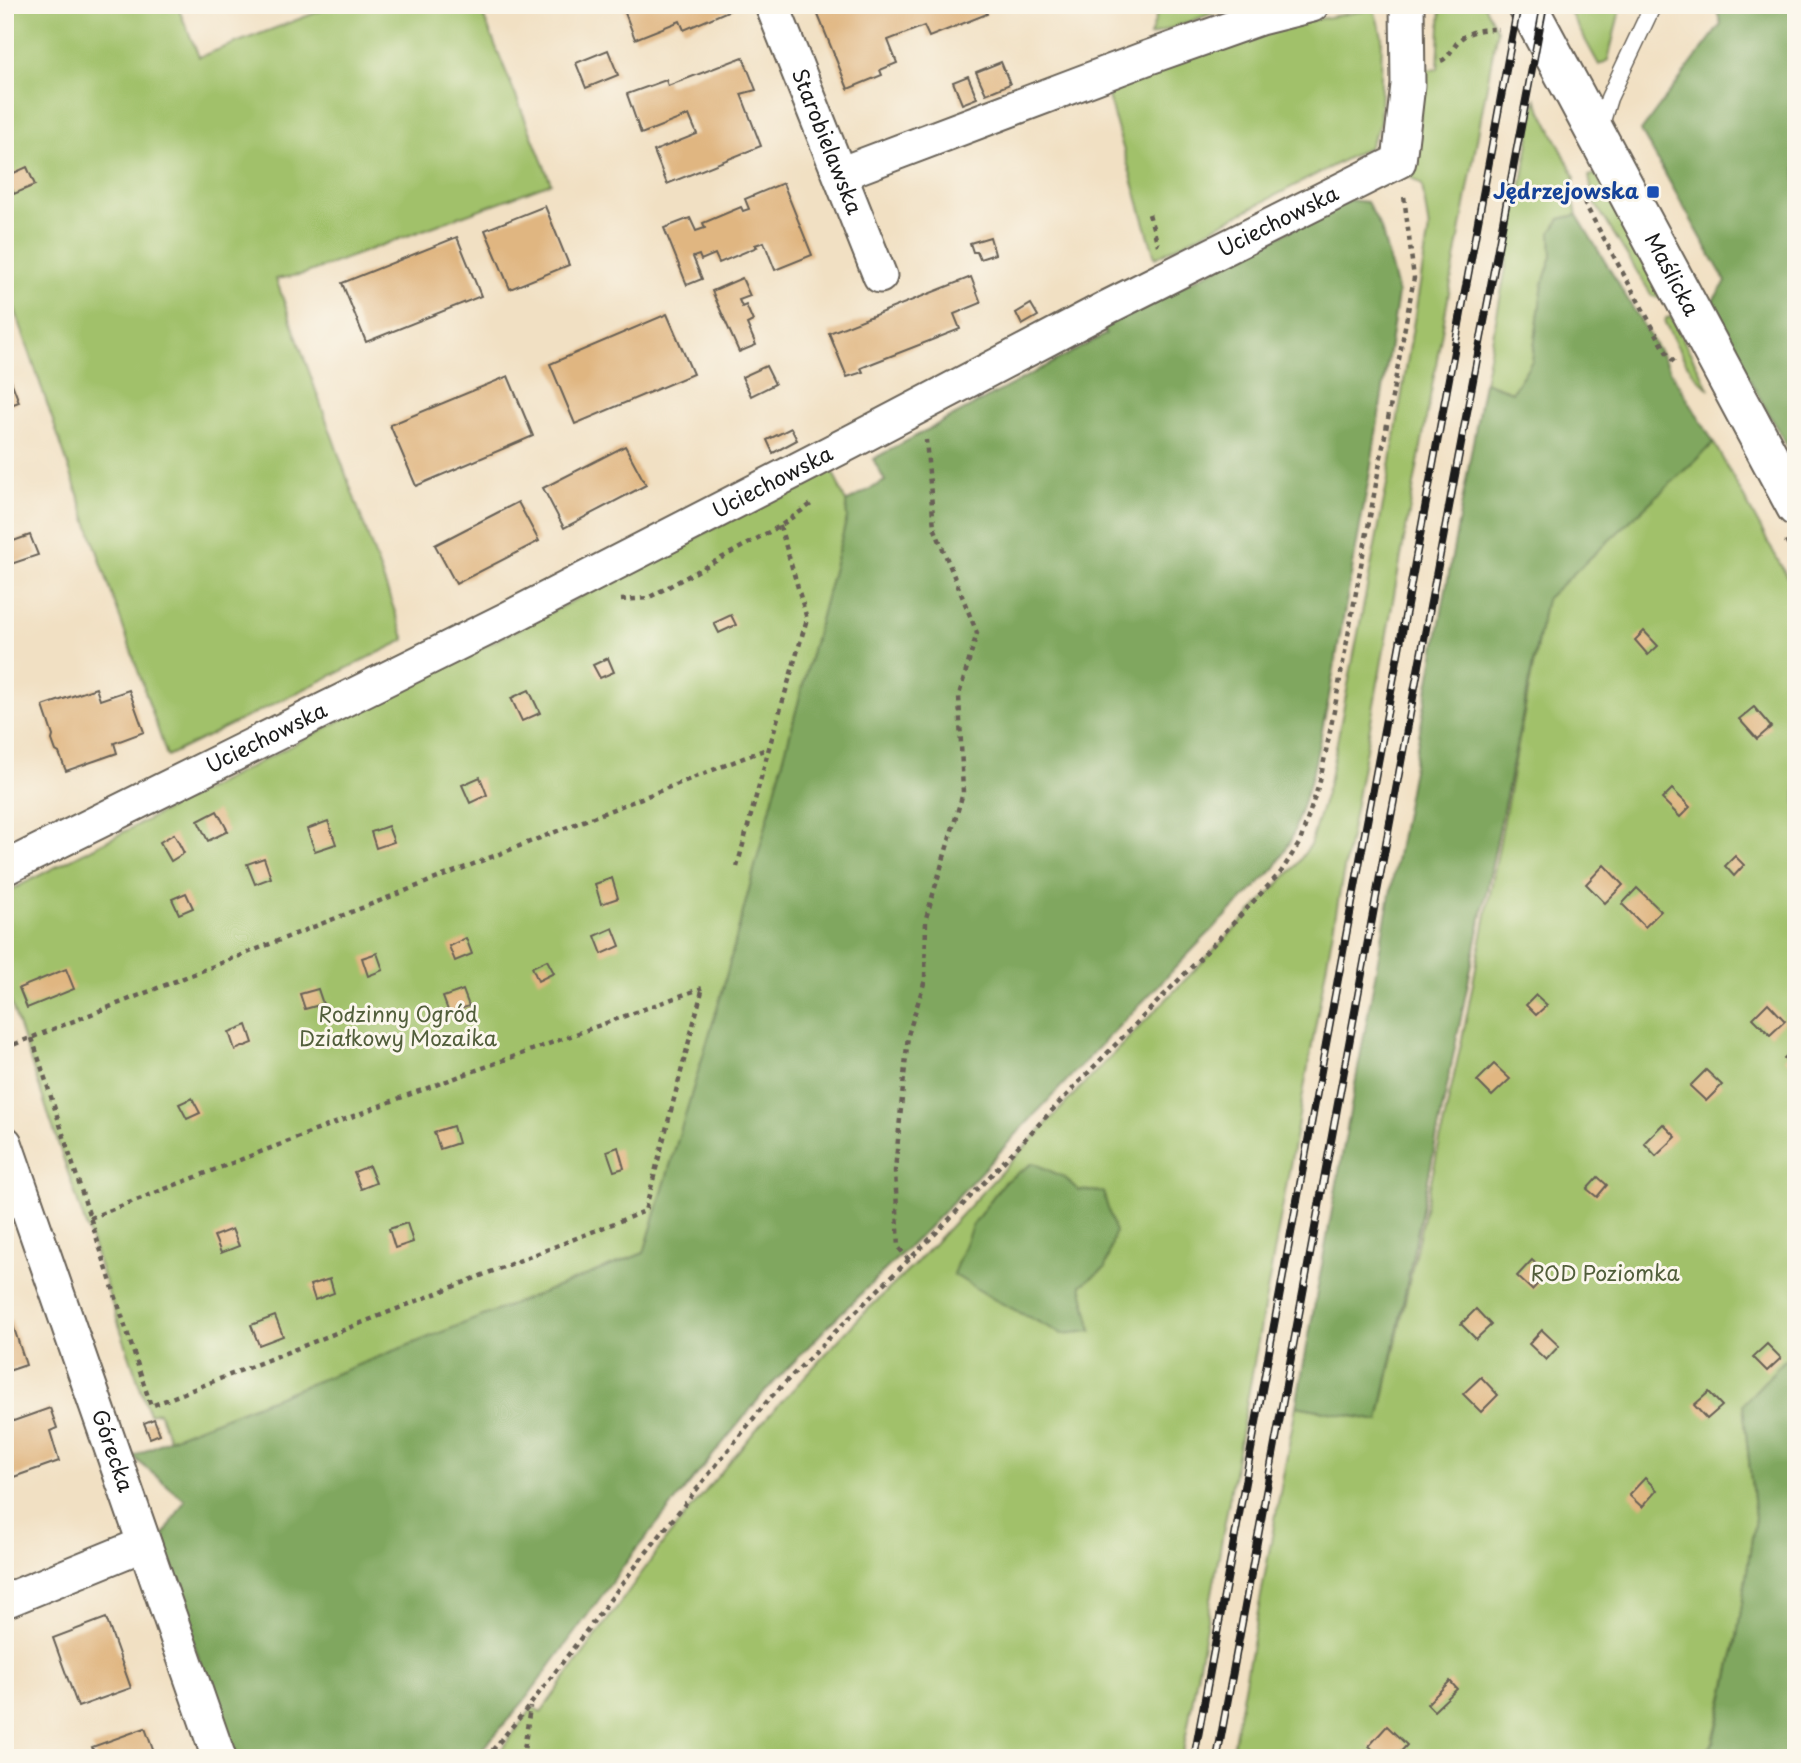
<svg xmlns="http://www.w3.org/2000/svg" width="1801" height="1763" viewBox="0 0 1801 1763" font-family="'Playpen Sans',sans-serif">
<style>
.green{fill:#a1c16a;stroke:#5e6e43;stroke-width:2;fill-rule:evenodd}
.forest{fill:#80a75e;stroke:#4e623d;stroke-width:2}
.building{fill:#e0b681}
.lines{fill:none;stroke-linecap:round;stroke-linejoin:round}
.lane-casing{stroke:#676156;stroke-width:19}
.street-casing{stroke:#676156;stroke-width:37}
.secondary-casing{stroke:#676156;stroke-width:42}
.path{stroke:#676156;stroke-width:4.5;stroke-dasharray:5 5;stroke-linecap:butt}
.lane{stroke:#fff;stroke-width:16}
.street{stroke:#fff;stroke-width:33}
.secondary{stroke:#fff;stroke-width:38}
.rail-casing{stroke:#1c1c1c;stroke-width:8}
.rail{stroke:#fbf7ec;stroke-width:5;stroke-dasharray:16;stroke-linecap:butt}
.transit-dot{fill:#1a4fb4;stroke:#fbf7ec;stroke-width:2.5}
.labels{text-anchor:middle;stroke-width:6;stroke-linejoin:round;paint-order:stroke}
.street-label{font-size:21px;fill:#1c1c1c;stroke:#fbf7ec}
.transit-label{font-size:21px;font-weight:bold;fill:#164399;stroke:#fbf7ec;text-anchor:end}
.park-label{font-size:21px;fill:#515e3b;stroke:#fbf7ec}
</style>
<rect width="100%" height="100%" fill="#fbf7ec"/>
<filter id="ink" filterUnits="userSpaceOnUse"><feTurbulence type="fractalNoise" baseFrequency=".0143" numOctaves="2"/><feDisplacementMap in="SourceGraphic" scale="14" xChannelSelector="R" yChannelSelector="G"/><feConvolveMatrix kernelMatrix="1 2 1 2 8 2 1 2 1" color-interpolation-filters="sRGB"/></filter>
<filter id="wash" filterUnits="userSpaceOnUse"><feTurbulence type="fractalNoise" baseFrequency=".00686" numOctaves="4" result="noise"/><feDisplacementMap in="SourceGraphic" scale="28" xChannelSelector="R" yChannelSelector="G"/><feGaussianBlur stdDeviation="1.57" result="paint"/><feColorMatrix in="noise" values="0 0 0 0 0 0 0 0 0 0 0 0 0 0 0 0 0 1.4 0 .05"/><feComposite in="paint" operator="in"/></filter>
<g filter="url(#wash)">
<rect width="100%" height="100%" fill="#f1e0c3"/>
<!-- green -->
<g class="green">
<path d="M5 5H177L199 57 336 5H479L551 183 304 274 276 279 405 640 167 756 5 280Z"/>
<path d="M1160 5H1248L1216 12 1150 36Z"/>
<path d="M1441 5H1484L1497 30 1182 1758H495L533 1707 541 1712 667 1538 759 1426 858 1319 913 1266 1079 1089 1295 867 1310 845 1329 783 1388 479 1429 229 1422 185 1409 176 1420 120 1423 70 1438 69ZM1033 1164 1064 1177 1077 1190 1105 1268 1081 1285 972 1226 1003 1183Z"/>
<path d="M1566 5H1623L1618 18 1608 60 1599 65Z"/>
<path d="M1374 9 1382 36 1380 123 1369 147 1155 258 1105 86 1258 30Z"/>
<path d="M1536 99 1575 177 1572 192 1577 215 1560 219 1551 232 1552 256 1543 283 1532 361 1512 392 1484 382 1520 195Z"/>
<path d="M1596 174 1661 294 1659 298 1652 296 1593 200 1589 176Z"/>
<path d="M1671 317 1709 388C1690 377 1676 343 1665 323L1666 318Z"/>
<path d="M1714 443 1796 593V1348L1743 1404 1755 1518 1737 1637 1713 1742 1697 1758H1231L1296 1406 1379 1421 1465 1025 1546 598Z"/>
<path d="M831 468 846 502 847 518 722 992 644 1253 169 1439 159 1412 149 1414 5 985V893Z"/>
</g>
<!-- forest -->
<g class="forest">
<path d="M1715 5H1796V462L1754 388 1711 303 1726 282 1641 131 1721 24Z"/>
<path d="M1350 200 1367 202 1381 228 1398 294 1370 472 1327 707 1312 776 1291 840 1275 868 1201 941 1072 1075 930 1226 831 1323 762 1395 634 1552 525 1700 475 1758H232L160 1542 185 1500 133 1457 169 1439 644 1253 722 992 847 518 846 502 885 481 873 459 1106 334 1102 327Z"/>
<path d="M1577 215 1714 443 1546 599 1379 1421 1296 1406 1484 382 1512 392 1532 361 1543 283 1552 256 1551 232 1560 219Z"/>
<path d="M1033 1163 1064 1177 1078 1190 1103 1192 1115 1232 1105 1268 1081 1285 1092 1331 1062 1334 995 1300 953 1274 972 1226 1003 1183Z"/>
<path d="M1796 1348V1758H1697L1714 1742 1737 1637 1755 1518 1743 1404Z"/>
</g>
<g id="blocks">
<!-- building -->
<g class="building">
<path d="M622 5H734L735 8 684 30 680 21 635 39Z"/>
<path d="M814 5H915L916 8 924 5H984L987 14 929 37 924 26 888 40 897 63 880 70 882 75 848 89Z"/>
<path d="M608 50 618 75 586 88 576 63Z"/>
<path d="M743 57 756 90 741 94 761 146 667 184 654 151 697 134 689 115 641 134 627 94 666 80 668 86Z"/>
<path d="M1001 62 1010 84 986 94 976 72Z"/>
<path d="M968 76 977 98 962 104 953 82Z"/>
<path d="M27 167 35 185 14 194 7 176Z"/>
<path d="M783 183 812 255 775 270 764 242 755 245 757 247 719 263 715 254 701 260 699 255 693 257 702 279 687 285 664 228 690 218 696 231 705 228 703 223 741 207 743 211 749 209 745 199Z"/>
<path d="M545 206 569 265 510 289 485 230Z"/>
<path d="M457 237 481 296 366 342 342 283Z"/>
<path d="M990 237 995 254 980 259 977 252H973L970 243Z"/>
<path d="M971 277 981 303 954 314 960 329 873 363 861 368 863 372 847 377 829 333Z"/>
<path d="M742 278 750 296 739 300 742 307 746 305 753 321 747 324 756 345 739 352 712 291Z"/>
<path d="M1031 304 1038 316 1022 325 1016 313Z"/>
<path d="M667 314 693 374 575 424 550 364Z"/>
<path d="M5 365 19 402 5 407Z"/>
<path d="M766 366 775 384 751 396 742 377Z"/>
<path d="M508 376 533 436 416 486 390 425Z"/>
<path d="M791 428 797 440 773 453 767 440Z"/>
<path d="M625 446 646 485 564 528 543 488Z"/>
<path d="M518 502 539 541 456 584 435 545Z"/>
<path d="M30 535 38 555 8 565 5 558V544Z"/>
<path d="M731 615 736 625 719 633 714 623Z"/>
<path d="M1644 631 1658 646 1648 655 1635 640Z"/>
<path d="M608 658 614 672 600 678 593 665Z"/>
<path d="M96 688 100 700 129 690 144 732 114 743 117 753 66 771 59 753 56 751 52 740 53 736 43 706Z"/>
<path d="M529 690 540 713 522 721 511 698Z"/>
<path d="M1754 707 1771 727 1757 739 1739 719Z"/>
<path d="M480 777 487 795 470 803 462 785Z"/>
<path d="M1672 789 1690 807 1680 817 1662 799Z"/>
<path d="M217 811 228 831 208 841 198 821Z"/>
<path d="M328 821 336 844 315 851 307 829Z"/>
<path d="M388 826 394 842 376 848 371 832Z"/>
<path d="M174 834 184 853 171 861 160 842Z"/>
<path d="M1735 856 1744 865 1734 876 1725 866Z"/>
<path d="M264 858 271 878 255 884 247 864Z"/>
<path d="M1604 865 1623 885 1605 903 1586 884Z"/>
<path d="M612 878 618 898 601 904 595 884Z"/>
<path d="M1637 888 1661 911 1645 927 1622 904Z"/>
<path d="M186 893 193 908 179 914 172 899Z"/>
<path d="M613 928 620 946 602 954 595 936Z"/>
<path d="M466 938 472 954 455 961 449 946Z"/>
<path d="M377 953 383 970 368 976 362 958Z"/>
<path d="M547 960 554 973 538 981 532 967Z"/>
<path d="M66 969 74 989 27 1008 19 988Z"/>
<path d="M318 989 323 1004 305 1009 300 994Z"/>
<path d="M463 990 469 1006 449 1013 443 997Z"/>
<path d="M1536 995 1547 1005 1536 1015 1526 1005Z"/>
<path d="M1768 1003 1785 1021 1770 1035 1753 1018Z"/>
<path d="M247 1025 253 1043 235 1050 229 1032Z"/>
<path d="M1796 1047V1070L1784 1058Z"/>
<path d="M1494 1064 1510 1079 1492 1096 1477 1081Z"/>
<path d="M1706 1070 1722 1085 1706 1101 1690 1086Z"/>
<path d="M192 1098 200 1113 187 1119 179 1104Z"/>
<path d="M1663 1124 1676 1137 1656 1156 1644 1143Z"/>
<path d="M453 1126 458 1143 440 1149 434 1132Z"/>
<path d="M618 1147 624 1168 614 1171 607 1151Z"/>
<path d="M369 1166 376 1183 361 1189 354 1172Z"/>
<path d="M1598 1177 1607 1185 1597 1197 1587 1189Z"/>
<path d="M407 1223 413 1242 395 1248 389 1229Z"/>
<path d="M232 1229 239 1246 221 1253 214 1236Z"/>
<path d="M1532 1260 1547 1274 1532 1290 1517 1276Z"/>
<path d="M330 1279 334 1293 315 1300 310 1285Z"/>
<path d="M1476 1309 1491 1325 1476 1339 1461 1324Z"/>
<path d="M275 1316 283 1336 259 1345 251 1325Z"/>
<path d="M11 1319 26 1365 5 1372V1321Z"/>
<path d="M1542 1330 1559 1346 1546 1360 1529 1344Z"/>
<path d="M1767 1344 1781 1358 1767 1371 1753 1357Z"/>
<path d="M1481 1377 1498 1395 1481 1412 1463 1394Z"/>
<path d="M1709 1392 1722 1406 1707 1419 1694 1405Z"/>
<path d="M50 1408 57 1428 50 1431 59 1461 5 1480V1424Z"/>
<path d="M154 1419 160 1434 150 1438 144 1423Z"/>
<path d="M1645 1478 1657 1490 1642 1507 1629 1495Z"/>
<path d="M106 1618 131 1688 78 1707 53 1638Z"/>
<path d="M1450 1681 1457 1689 1434 1711 1427 1704Z"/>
<path d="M1387 1726 1407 1745 1396 1757 1390 1752 1384 1758H1382L1369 1746Z"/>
<path d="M145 1728 156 1758H96L92 1747Z"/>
</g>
</g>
</g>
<g filter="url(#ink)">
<use href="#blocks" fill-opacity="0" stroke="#676156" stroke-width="2"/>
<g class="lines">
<!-- lane casing -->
<g class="lane-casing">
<path id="lane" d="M1600 128 1609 98 1653 5"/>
</g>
<!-- street casing -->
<g class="street-casing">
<g id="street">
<path id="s1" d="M772 5 880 276"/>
<path d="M840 174 1144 59 1260 18 1312 5"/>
<path id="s2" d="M5 868 507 619 851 442 1108 307 1399 161 1408 85 1407 5"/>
<path id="s3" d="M5 1143 219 1758"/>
<path d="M5 1601 144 1544"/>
</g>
</g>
<!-- secondary casing -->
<g class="secondary-casing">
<g id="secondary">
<path id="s4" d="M1527 5 1796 507"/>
</g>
</g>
<!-- path -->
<g class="path">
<path d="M1441 61C1448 58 1451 51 1456 44 1467 30 1483 29 1499 29"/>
<path d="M1584 191 1585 204 1668 355 1674 362"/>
<path d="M1149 214 1158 245"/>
<path d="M1786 541 1796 559"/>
<path d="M621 600 648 598 780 526 814 502"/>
<path d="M737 867 769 748 807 619 780 526"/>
<path d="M32 1038 151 1406 645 1211 703 987"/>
<path d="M5 1048 769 748"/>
<path d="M90 1218 400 1098 702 988"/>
<path d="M909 1260 899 1248 895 1171 908 1035 925 980 926 918 963 793 959 695 977 633 934 527 926 440"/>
<path d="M486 1758 530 1705 641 1559 769 1399 838 1329 937 1232 1079 1082 1209 949 1281 872 1300 842 1320 781 1335 706 1414 278 1404 196"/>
<path d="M523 1758 530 1707"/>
</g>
<!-- lane -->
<use href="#lane" class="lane"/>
<!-- street -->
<use href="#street" class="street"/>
<!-- secondary -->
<use href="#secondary" class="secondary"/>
<!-- rail casing -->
<g class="rail-casing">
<g id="rail">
<path d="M1194 1758 1518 5"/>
<path d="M1217 1758 1414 692 1544 5"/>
</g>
</g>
<!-- rail -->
<use href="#rail" class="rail"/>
</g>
</g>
<!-- markers -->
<rect class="transit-dot" x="1646" y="185" width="14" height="14" rx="3.5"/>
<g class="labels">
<!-- street labels -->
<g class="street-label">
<text dy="7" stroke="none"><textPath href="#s1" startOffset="147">Starobielawska</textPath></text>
<text dy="7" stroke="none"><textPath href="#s2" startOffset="1428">Uciechowska</textPath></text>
<text dy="7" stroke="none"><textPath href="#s4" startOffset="306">Maślicka</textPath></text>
<text dy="7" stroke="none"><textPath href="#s2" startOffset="859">Uciechowska</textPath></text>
<text dy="7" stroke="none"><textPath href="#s2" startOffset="292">Uciechowska</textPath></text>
<text dy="7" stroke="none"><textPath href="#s3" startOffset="326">Górecka</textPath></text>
</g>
<!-- transit labels -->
<g class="transit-label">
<text x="1639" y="199">Jędrzejowska</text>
</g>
<!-- park labels -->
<g class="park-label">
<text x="398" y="1022">Rodzinny Ogród<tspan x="398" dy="24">Działkowy Mozaika</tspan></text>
<text x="1605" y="1281">ROD Poziomka</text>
</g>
</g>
<!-- margin -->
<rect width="1801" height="1763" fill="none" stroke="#fbf7ec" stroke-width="28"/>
</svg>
